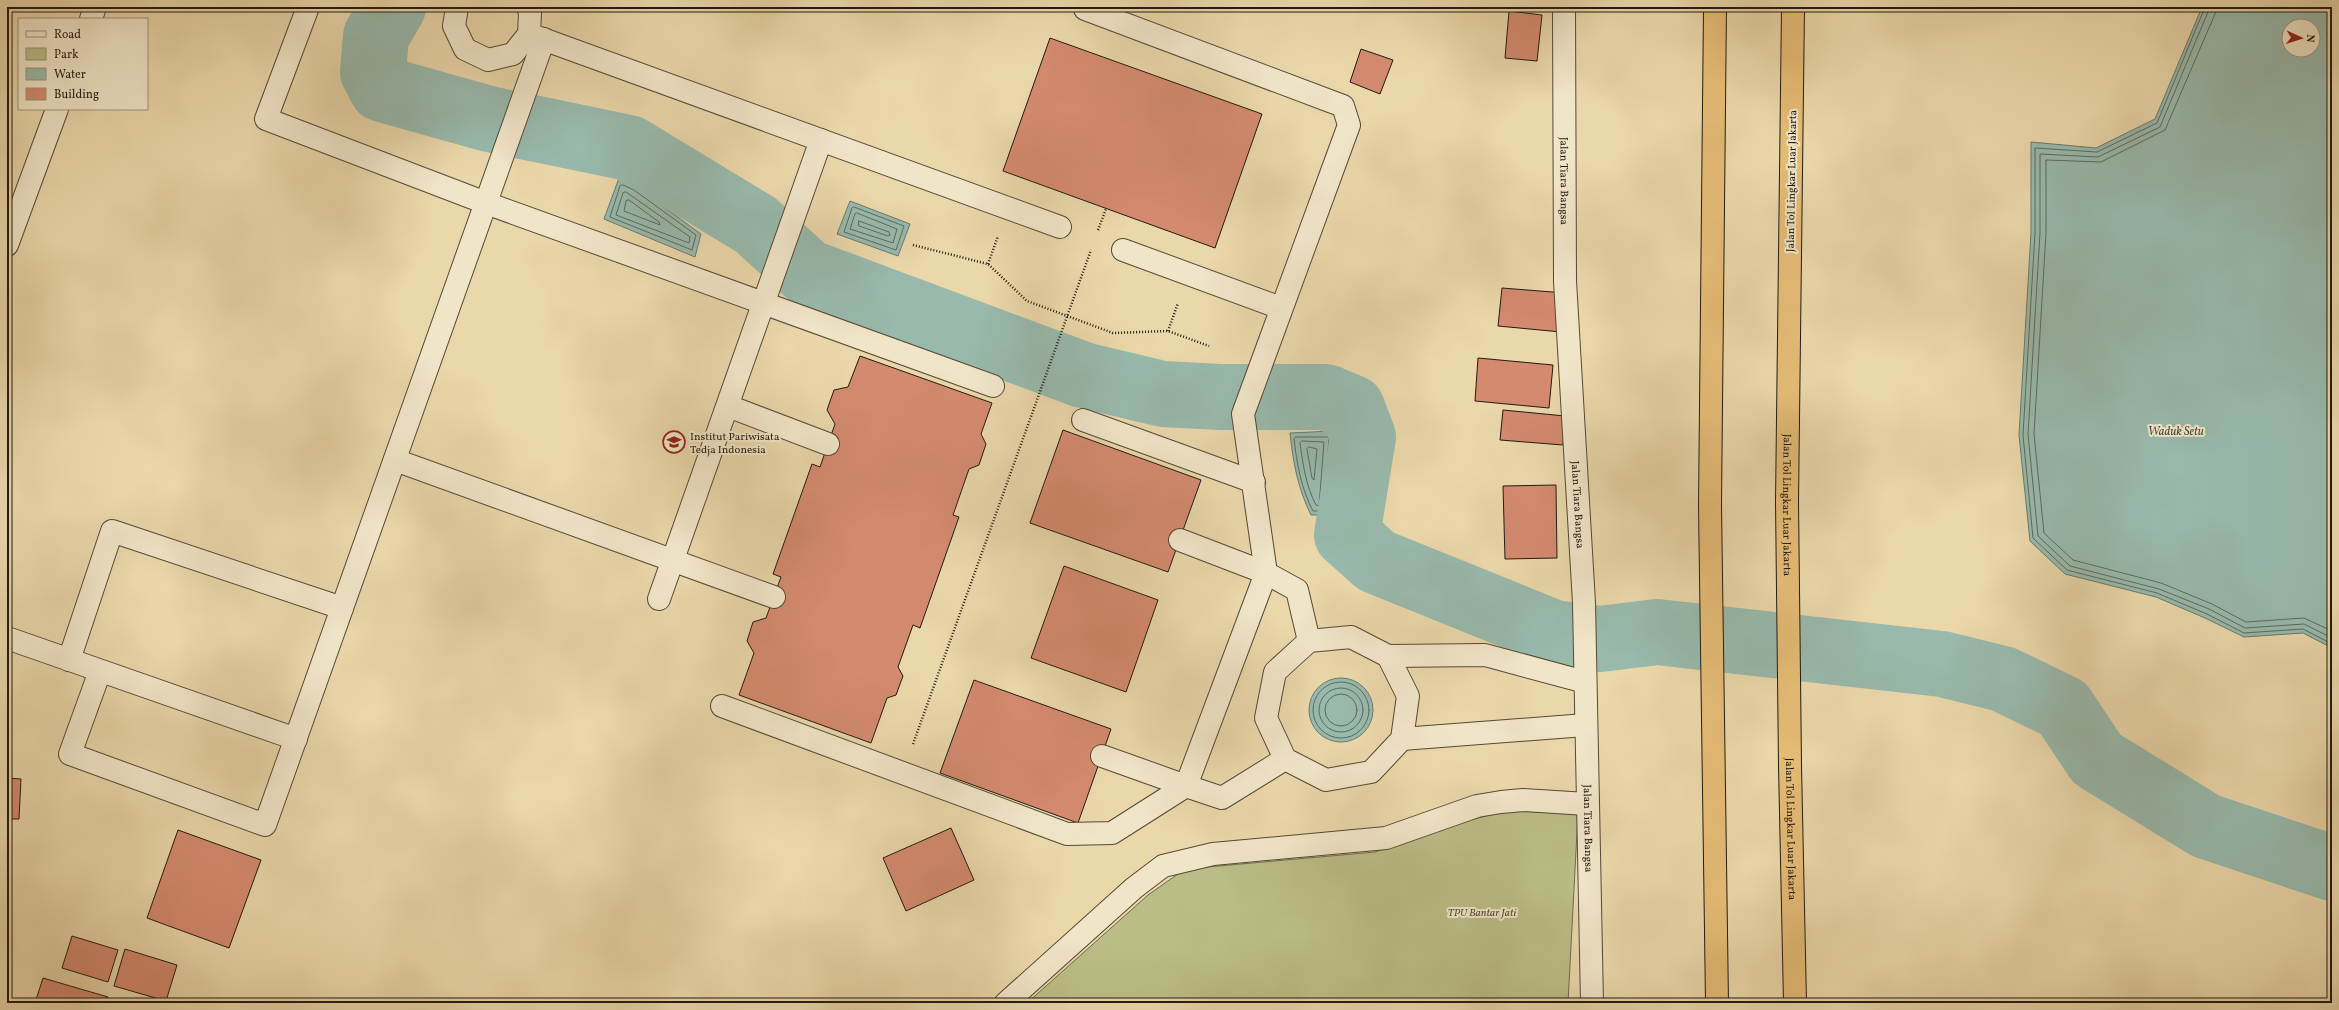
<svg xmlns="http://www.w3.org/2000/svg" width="2339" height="1010" viewBox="0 0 2339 1010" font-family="Vollkorn,serif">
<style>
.green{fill:#bbbd86;stroke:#6e6c4b}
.water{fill:#98b9ac;stroke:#69796e;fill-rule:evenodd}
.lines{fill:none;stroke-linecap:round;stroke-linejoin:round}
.shore{stroke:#5d6a5e;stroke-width:1}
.river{stroke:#98b9ac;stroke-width:66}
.building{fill:#d48a6f;stroke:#221a10}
.service-casing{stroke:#544936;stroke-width:24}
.minor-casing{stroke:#544936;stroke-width:24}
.motorway-casing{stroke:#221a10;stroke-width:24}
.path{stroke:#221a10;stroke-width:2.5;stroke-dasharray:1 2;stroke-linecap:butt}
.service{stroke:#f1e5c8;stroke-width:22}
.minor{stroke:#f1e5c8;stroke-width:22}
.motorway{stroke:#e5bc75;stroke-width:22}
.labels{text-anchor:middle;stroke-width:4;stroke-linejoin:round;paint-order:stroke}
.street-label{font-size:11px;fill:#221a10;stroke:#f1e5c8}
.poi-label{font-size:11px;fill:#221a10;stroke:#f1e5c8;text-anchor:start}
.park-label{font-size:11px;font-style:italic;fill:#504b33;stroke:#f1e5c8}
.water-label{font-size:12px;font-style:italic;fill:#454a3f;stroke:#f1e5c8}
</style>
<rect width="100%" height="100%" fill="#ead7aa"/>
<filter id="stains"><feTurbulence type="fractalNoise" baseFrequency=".005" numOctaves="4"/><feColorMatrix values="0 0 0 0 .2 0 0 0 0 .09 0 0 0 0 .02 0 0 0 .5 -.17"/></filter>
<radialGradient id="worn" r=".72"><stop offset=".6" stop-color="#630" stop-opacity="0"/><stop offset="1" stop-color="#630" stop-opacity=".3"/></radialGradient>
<!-- green -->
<path class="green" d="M1504 811 1578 813 1568 1003H1027L1148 895 1185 869 1375 852 1463 822Z"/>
<!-- water -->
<g class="water">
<path d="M2202 7H2332V648L2303 633 2244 637 2205 618 2156 597 2065 574 2030 541 2019 435 2031 233V142L2096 148 2155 119ZM2289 26H2313V50H2289Z"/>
<path d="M619 178 636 187 701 234 695 257 604 219Z"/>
<path d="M850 201 910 224 898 256 837 234Z"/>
<path d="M1333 431 1330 515H1311C1298 489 1293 462 1290 433Z"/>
<circle cx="1341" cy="710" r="32"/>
</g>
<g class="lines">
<!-- shore -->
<g class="shore">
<path d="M2205 7 2157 123 2097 152 2035 148V233L2023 435 2033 538 2067 570 2157 593 2207 614 2244 633 2303 629 2332 644"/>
<path d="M2210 7 2160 127 2098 157 2040 154V233L2028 434 2038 536 2070 566 2159 589 2209 609 2245 628 2304 624 2332 638"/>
<path d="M2216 7 2215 14 2165 130 2101 162 2046 160V233L2034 434 2044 533 2073 560 2161 583 2212 604 2246 622 2304 618 2332 631"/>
<path d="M623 185 634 190 696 235 692 250 610 217 620 186Z"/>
<path d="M626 192 690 237 689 243 616 215 623 193Z"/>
<path d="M629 200 659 222 660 225 624 211 626 201Z"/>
<path d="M854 207 904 226 896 250 844 232 852 208Z"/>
<path d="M857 213 897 229 893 243 850 229 855 214Z"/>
<path d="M859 221 889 232 890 235 888 236 859 226Z"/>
<path d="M1296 437H1329L1324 511H1313C1301 488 1297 464 1294 439Z"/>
<path d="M1302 441 1324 442 1319 506 1316 505C1306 486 1303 465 1300 443Z"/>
<path d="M1309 447 1317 449 1314 480 1312 478 1307 449Z"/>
<circle cx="1341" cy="710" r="28"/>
<circle cx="1341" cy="710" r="22"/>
<circle cx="1341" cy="710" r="16"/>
</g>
<!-- river -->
<path class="river" d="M393 7 376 36 373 72 382 89 489 119 629 148 756 225 807 272 1083 375 1163 394 1220 397H1326L1352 408 1363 437 1347 535 1376 561 1554 633 1600 639 1657 632 1942 664 2003 679 2063 708 2097 759 2206 826 2332 868"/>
</g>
<!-- building -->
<g class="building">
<path d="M1528 7H1556L1555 9Z"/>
<path d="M1509 11 1542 15 1537 61 1505 58Z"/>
<path d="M1050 38 1262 114 1215 248 1003 171Z"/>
<path d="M1361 49 1393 60 1380 94 1350 82Z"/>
<path d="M1502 288 1565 293 1561 332 1498 326Z"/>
<path d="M860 356 992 403 981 434 986 444 979 465 969 469 953 515 959 517 920 628 913 625 898 667 903 676 896 695 887 698 871 743 739 695 754 653 747 641 753 622 766 618 781 577 773 574 812 464 820 467 835 424 827 410 834 390 848 387Z"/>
<path d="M1478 358 1553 365 1549 408 1475 401Z"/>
<path d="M1503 410 1565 416 1563 445 1500 440Z"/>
<path d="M1063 430 1201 480 1168 572 1030 523Z"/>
<path d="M1556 485 1557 558 1505 559 1503 486Z"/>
<path d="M1064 566 1158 600 1126 692 1031 658Z"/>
<path d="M974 680 1111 729 1078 823 940 773Z"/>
<path d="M7 778 21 779 19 819H10L8 851Z"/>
<path d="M951 828 974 880 906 911 883 858Z"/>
<path d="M178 830 261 860 229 948 147 918Z"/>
<path d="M72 936 118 950 108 982 62 968Z"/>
<path d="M125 949 177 965 166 1001 114 986Z"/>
<path d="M43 978 108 997 106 1003H35Z"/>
</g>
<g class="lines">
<!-- service casing -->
<g class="service-casing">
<g id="service">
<path d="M308 7 266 119 486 203 993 386"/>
<path d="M457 7 454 26 465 49 488 60 513 54 529 34 530 13 528 7"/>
<path d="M1085 9 1343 106 1349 125 1243 414 1266 573 1297 590 1309 641"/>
<path d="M91 19 95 7"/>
<path d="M529 34 1060 227"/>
<path d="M7 245 57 109"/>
<path d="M1123 250 1281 308"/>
<path d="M728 406 828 444"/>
<path d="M1083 420 1254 482"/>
<path d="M395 460 774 597"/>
<path d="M659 599 821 140"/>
<path d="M1351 637 1388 656 1408 696 1402 739 1371 772 1326 780 1285 759 1266 718 1275 672 1309 641Z"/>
<path d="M7 638 296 739"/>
<path d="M1388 656 1485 655 1585 682"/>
<path d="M69 660 112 531 342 608"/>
<path d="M100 671 70 754 265 825 544 39"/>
<path d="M722 706 1067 834 1112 833 1186 786 1222 798 1285 759"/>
<path d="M1402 739 1585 725"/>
<path d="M1102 756 1186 786 1266 573 1180 540"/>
</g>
</g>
<!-- minor casing -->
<g class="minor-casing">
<g id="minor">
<path id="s1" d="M1564 7 1565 281 1584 603 1592 1003"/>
<path d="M1006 1003 1134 888 1163 866 1213 854 1386 838 1477 806 1501 802 1523 800 1587 804"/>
</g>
</g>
<!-- motorway casing -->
<g class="motorway-casing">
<g id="motorway">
<path d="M1715 7 1710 505 1717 1003"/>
<path id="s2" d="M1793 7 1787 502 1790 765 1795 1003"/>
</g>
</g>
<!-- path -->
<g class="path">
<path d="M1098 230 1106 209"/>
<path d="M913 245 988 264 1027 301 1113 333 1168 331 1209 346"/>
<path d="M988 264 998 236"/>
<path d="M1168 331 1178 303"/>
<path d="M913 744 1091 250"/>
</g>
<!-- service -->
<use href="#service" class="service"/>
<!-- minor -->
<use href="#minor" class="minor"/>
<!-- motorway -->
<use href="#motorway" class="motorway"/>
</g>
<!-- icons -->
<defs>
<g id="university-ring" transform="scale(1.15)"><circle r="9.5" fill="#f1e5c8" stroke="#8f2418" stroke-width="1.5"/><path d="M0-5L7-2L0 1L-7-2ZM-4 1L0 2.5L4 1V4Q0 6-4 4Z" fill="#8f2418"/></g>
</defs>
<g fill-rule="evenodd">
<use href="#university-ring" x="674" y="442"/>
</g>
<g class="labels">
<!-- street labels -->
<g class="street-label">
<text dy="4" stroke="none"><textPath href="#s1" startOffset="174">Jalan Tiara Bangsa</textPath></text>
<text transform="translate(1791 181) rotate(-89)" y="4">Jalan Tol Lingkar Luar Jakarta</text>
<text dy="4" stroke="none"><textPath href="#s1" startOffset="498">Jalan Tiara Bangsa</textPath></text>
<text dy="4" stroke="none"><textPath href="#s2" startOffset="498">Jalan Tol Lingkar Luar Jakarta</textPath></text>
<text dy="4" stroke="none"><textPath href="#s1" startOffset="822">Jalan Tiara Bangsa</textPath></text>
<text dy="4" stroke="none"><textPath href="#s2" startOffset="822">Jalan Tol Lingkar Luar Jakarta</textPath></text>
</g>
<!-- poi labels -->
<g class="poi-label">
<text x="690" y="440">Institut Pariwisata<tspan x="690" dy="13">Tedja Indonesia</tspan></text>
</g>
<!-- park labels -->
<g class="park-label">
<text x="1482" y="916">TPU Bantar Jati</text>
</g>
<!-- water labels -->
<g class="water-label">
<text x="2176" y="435">Waduk Setu</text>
</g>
</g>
<!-- margin -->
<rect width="2339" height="1010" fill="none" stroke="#ead7aa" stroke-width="24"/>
<rect x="8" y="8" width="2323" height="994" fill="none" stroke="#221a10" stroke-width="2"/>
<rect x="12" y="12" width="2315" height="986" fill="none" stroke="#221a10"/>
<!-- legend -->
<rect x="18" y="18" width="130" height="92" fill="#f1e5c8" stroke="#9e947e"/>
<rect x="26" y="31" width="20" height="6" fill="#f1e5c8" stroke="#9e947e"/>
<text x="54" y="38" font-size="12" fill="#221a10">Road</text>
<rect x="26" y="48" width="20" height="12" fill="#bbbd86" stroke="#9e947e"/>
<text x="54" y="58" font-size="12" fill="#221a10">Park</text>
<rect x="26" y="68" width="20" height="12" fill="#98b9ac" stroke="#9e947e"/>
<text x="54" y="78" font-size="12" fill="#221a10">Water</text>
<rect x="26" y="88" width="20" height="12" fill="#d48a6f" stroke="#9e947e"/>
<text x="54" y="98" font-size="12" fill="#221a10">Building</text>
<!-- north arrow -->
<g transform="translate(2301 38) rotate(93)"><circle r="19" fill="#f1e5c8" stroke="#9e947e"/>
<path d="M0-3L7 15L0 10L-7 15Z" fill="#8f2418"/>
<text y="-6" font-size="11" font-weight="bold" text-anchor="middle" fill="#221a10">N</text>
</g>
<rect width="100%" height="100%" filter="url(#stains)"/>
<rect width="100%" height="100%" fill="url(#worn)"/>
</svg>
